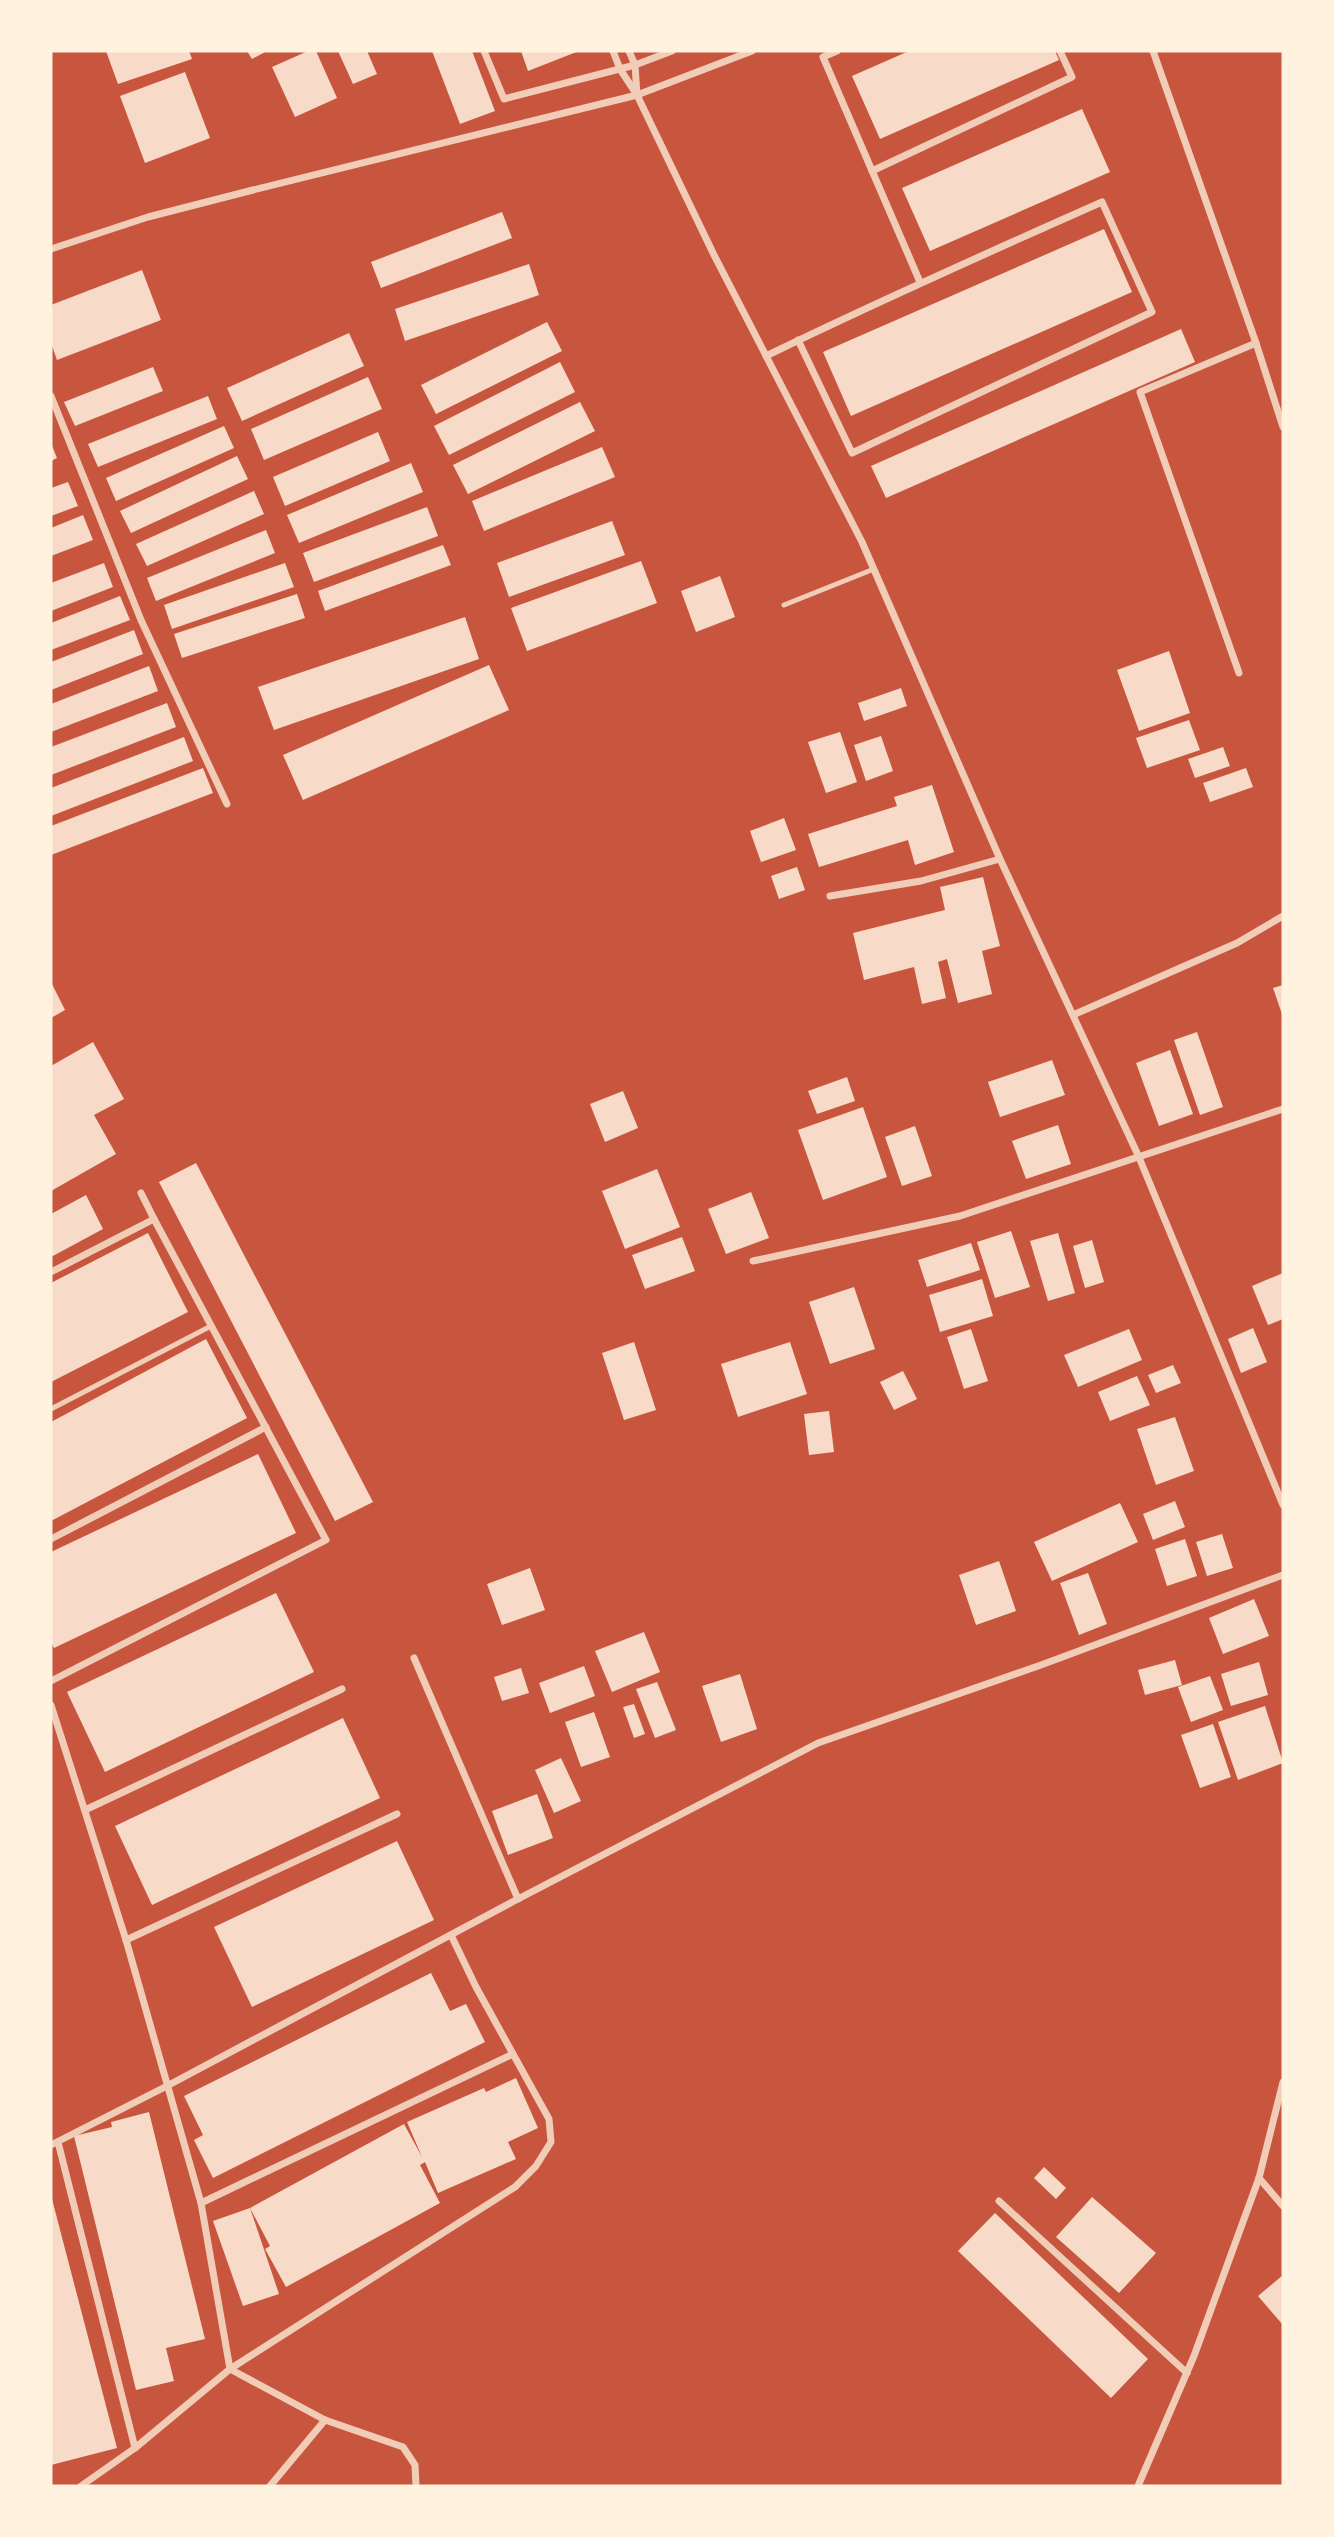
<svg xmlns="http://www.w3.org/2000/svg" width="1334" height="2537" viewBox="0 0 1334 2537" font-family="'Archivo Narrow',sans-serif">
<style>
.building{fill:#f7dbc8}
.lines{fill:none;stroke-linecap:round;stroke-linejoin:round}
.service{stroke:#f1ccb7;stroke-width:5}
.minor{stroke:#f1ccb7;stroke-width:7}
</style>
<rect width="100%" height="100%" fill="#c8553d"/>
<!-- building -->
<g class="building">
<path d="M106 51H189L192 59 118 84Z"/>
<path d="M247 51H267L252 59Z"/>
<path d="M308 51H316L337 98 295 117 272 67Z"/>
<path d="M338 51H367L377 74 353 84Z"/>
<path d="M432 51H472L495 111 460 124Z"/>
<path d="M521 51H579L528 71Z"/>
<path d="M909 51H1055L1059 60 880 139 852 76Z"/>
<path d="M185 72 210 138 145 163 120 96Z"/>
<path d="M1082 109 1110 172 930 251 902 188Z"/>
<path d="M502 212 512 238 381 288 371 262Z"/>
<path d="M1104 229 1132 292 851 416 823 352Z"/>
<path d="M529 264 539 295 405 341 395 309Z"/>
<path d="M142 270 161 320 57 360 51 343V305Z"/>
<path d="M547 322 562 351 436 414 421 385Z"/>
<path d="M1181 329 1195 362 886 498 871 466Z"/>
<path d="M349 333 364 366 242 421 227 388Z"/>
<path d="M560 362 575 392 449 455 434 426Z"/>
<path d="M153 367 163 391 75 426 64 402Z"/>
<path d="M368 377 382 409 264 460 251 429Z"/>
<path d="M208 396 217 419 98 467 88 444Z"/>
<path d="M580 402 595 431 468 494 453 465Z"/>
<path d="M224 426 234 448 116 501 106 478Z"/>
<path d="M378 432 390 461 285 506 273 477Z"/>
<path d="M51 443 57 458 51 461Z"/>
<path d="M602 447 615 477 484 531 472 501Z"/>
<path d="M237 456 248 479 131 533 120 511Z"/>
<path d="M411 463 423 492 299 543 287 515Z"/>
<path d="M68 482 78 506 51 516V488Z"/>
<path d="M254 491 264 514 147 566 136 544Z"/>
<path d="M427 507 438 536 314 582 303 553Z"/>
<path d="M83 515 93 540 51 556V528Z"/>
<path d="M612 521 625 555 509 597 497 563Z"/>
<path d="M266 530 275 553 156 601 147 578Z"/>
<path d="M443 545 451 565 325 611 318 591Z"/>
<path d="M641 561 657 603 527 651 511 608Z"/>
<path d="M104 563 113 587 51 611V583Z"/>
<path d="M285 563 294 587 172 629 164 605Z"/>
<path d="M720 576 735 617 696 632 681 591Z"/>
<path d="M297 594 305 618 182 658 174 634Z"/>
<path d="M120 596 130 620 51 650V623Z"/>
<path d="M465 617 479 659 274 730 258 687Z"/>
<path d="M134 630 143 654 51 690V662Z"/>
<path d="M1169 651 1190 713 1139 731 1117 670Z"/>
<path d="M489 665 509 710 303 800 283 755Z"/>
<path d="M149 666 158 691 51 732V704Z"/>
<path d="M901 688 907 706 864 721 858 703Z"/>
<path d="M167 703 176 727 51 775V747Z"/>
<path d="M1189 720 1200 750 1147 768 1136 738Z"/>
<path d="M840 732 857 782 826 793 808 742Z"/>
<path d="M881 736 893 771 866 781 854 745Z"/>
<path d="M184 737 193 761 51 816V788Z"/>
<path d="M1223 747 1230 766 1195 778 1188 759Z"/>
<path d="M203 768 213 793 51 855V826Z"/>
<path d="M1246 768 1253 787 1210 802 1203 783Z"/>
<path d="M932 785 954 852 915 865 908 840 819 867 808 834 897 806 894 797Z"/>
<path d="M784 818 796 850 761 862 750 831Z"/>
<path d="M797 867 805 890 779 899 771 876Z"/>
<path d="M983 877 1000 946 982 951 992 994 958 1003 947 959 938 962 946 998 922 1004 914 967 864 980 853 933 945 910 940 887Z"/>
<path d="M51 982 65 1010 51 1018Z"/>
<path d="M1283 985V1017L1273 988Z"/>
<path d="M1197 1032 1223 1107 1200 1115 1174 1040Z"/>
<path d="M93 1042 124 1099 94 1115 116 1154 51 1191V1066Z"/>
<path d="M1170 1050 1193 1114 1159 1126 1136 1063Z"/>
<path d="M1052 1060 1065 1095 1000 1117 988 1082Z"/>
<path d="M847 1077 855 1101 817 1114 808 1091Z"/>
<path d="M623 1091 638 1128 605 1142 590 1104Z"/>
<path d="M863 1107 887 1177 823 1200 798 1130Z"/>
<path d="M1058 1125 1071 1164 1026 1179 1012 1141Z"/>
<path d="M915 1126 932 1176 902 1186 885 1137Z"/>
<path d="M196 1163 373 1502 335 1521 159 1182Z"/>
<path d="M657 1169 680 1227 625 1249 602 1191Z"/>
<path d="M751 1192 769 1238 726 1254 708 1209Z"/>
<path d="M86 1195 103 1229 51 1257V1214Z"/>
<path d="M1011 1231 1030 1287 995 1298 977 1242Z"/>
<path d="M148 1233 188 1312 51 1382V1283Z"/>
<path d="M1058 1233 1075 1293 1048 1301 1030 1241Z"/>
<path d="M682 1237 695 1271 645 1289 632 1255Z"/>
<path d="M1092 1240 1104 1282 1085 1288 1073 1246Z"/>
<path d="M971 1243 980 1270 927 1287 918 1260Z"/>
<path d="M1283 1273V1319L1268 1325 1252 1286Z"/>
<path d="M982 1279 993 1316 940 1332 929 1295Z"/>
<path d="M854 1287 875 1349 830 1364 809 1302Z"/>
<path d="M1253 1328 1267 1362 1241 1373 1228 1339Z"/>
<path d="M971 1329 988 1381 964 1389 947 1337Z"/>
<path d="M1129 1329 1142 1360 1078 1387 1064 1355Z"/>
<path d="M206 1339 247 1418 51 1521V1422Z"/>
<path d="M634 1342 656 1410 624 1420 602 1353Z"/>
<path d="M790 1342 807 1394 738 1417 721 1364Z"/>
<path d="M1173 1365 1181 1383 1156 1393 1148 1375Z"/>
<path d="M903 1371 917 1399 894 1410 880 1382Z"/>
<path d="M1137 1376 1150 1405 1110 1421 1098 1392Z"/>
<path d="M829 1411 834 1452 809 1455 804 1414Z"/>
<path d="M1175 1417 1194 1471 1156 1485 1137 1429Z"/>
<path d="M258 1454 296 1533 54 1648 51 1642V1552Z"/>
<path d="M1175 1501 1185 1527 1153 1540 1143 1514Z"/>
<path d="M1120 1503 1138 1542 1052 1581 1034 1542Z"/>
<path d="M1222 1534 1233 1568 1207 1576 1196 1542Z"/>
<path d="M1185 1539 1197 1576 1167 1586 1155 1549Z"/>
<path d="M999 1561 1016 1611 976 1625 959 1575Z"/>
<path d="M530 1568 545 1610 502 1625 487 1584Z"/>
<path d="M1088 1573 1107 1624 1079 1635 1060 1583Z"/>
<path d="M276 1593 314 1672 105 1772 67 1692Z"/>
<path d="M1254 1599 1269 1636 1223 1654 1209 1618Z"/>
<path d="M644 1632 660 1672 612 1692 595 1651Z"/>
<path d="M1175 1660 1182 1685 1145 1695 1138 1670Z"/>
<path d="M1259 1662 1268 1695 1231 1706 1221 1674Z"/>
<path d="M584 1666 595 1696 550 1713 539 1683Z"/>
<path d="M521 1668 529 1693 502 1701 494 1677Z"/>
<path d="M740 1674 757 1729 721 1742 702 1686Z"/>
<path d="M1210 1676 1223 1710 1191 1722 1178 1687Z"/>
<path d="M657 1682 676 1730 655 1738 636 1689Z"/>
<path d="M634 1704 645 1734 634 1738 623 1707Z"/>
<path d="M1265 1706 1283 1763 1238 1780 1218 1722Z"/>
<path d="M594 1712 610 1757 581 1767 565 1722Z"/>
<path d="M343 1718 380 1798 152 1905 115 1826Z"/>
<path d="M1213 1724 1231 1777 1200 1788 1181 1735Z"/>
<path d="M561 1758 581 1801 554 1813 535 1770Z"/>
<path d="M537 1794 553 1838 508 1855 492 1811Z"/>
<path d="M397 1841 434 1920 252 2007 214 1927Z"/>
<path d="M431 1973 450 2011 466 2004 485 2042 213 2178 194 2140 203 2135 184 2096Z"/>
<path d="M516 2078 538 2128 508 2142 516 2159 438 2193 425 2162 420 2165 440 2203 286 2287 265 2249 270 2246 250 2208 404 2124 422 2157 407 2122 484 2088 486 2092Z"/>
<path d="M149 2112 205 2339 166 2348 174 2381 136 2390 74 2136 112 2127 111 2122Z"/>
<path d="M1044 2167 1066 2188 1056 2199 1034 2178Z"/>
<path d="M1092 2197 1156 2253 1119 2293 1056 2237Z"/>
<path d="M52 2199 117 2448 51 2465V2200Z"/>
<path d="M250 2208 279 2294 243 2306 213 2221Z"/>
<path d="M995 2213 1148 2359 1111 2398 958 2251Z"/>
<path d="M1283 2275V2325L1258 2296Z"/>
</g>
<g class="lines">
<!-- service -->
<g class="service">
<path d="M784 605 874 569"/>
<path d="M51 1409 211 1326"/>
</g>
<!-- minor -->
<g class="minor">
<path d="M484 51 504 99 635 65 672 51"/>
<path d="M613 51 620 69 637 95 714 255 862 542 1000 859 1138 1155 1283 1505"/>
<path d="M629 51 635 65 637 95"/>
<path d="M837 51 823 57 920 282"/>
<path d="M1153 51 1256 343 1283 427"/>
<path d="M872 171 1072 77 1060 51"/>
<path d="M51 249 148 217 253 190 637 95 752 51"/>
<path d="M766 356C877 302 989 252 1102 202L1152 312 852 453 798 340"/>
<path d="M51 396 141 620 227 804"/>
<path d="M1239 673 1140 392 1256 343"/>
<path d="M830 896 921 881 1000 859"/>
<path d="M1073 1015 1237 943 1283 916"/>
<path d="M141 1193 154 1219"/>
<path d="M753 1261 960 1216 1283 1109"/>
<path d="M51 1272 154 1219 326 1540 51 1681"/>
<path d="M51 1539 266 1427"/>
<path d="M414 1658 518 1899"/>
<path d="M51 1705 126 1940 201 2203 230 2369 325 2420 403 2447 415 2465 416 2486"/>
<path d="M85 1810 342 1689"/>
<path d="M126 1940 397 1814"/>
<path d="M58 2142 135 2448"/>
<path d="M51 2145 167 2086 518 1899 818 1743 1041 1665 1283 1575"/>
<path d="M1259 2178 1283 2206"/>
<path d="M999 2201 1187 2373"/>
<path d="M201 2203 513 2054"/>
<path d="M81 2486 135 2448 230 2369 515 2187 536 2166 551 2142 549 2119 476 1987 451 1935"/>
<path d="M270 2486 325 2420"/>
<path d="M1138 2486 1194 2356 1259 2178 1283 2082"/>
</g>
</g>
<!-- border -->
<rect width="1334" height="2537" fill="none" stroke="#fff3e0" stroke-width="105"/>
</svg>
